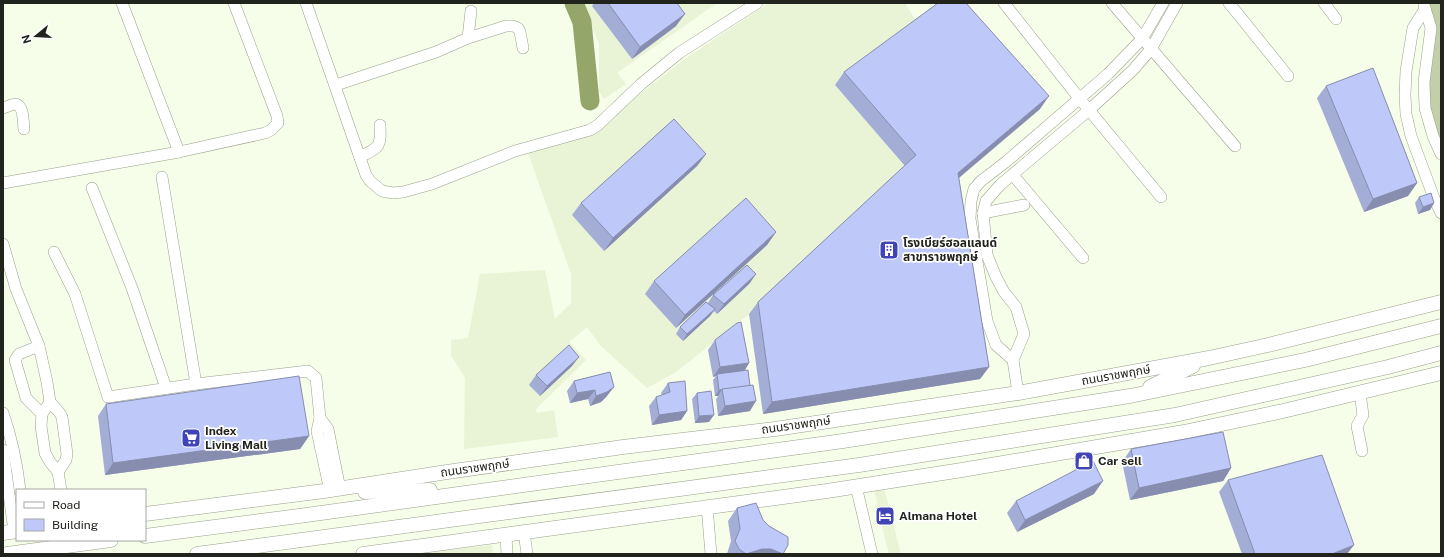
<svg xmlns="http://www.w3.org/2000/svg" width="1444" height="557" viewBox="0 0 1444 557" font-family="'Public Sans','Noto Sans Thai',sans-serif">
<style>
.built{fill:#e9f3d6}
.green{fill:#c2cfa8}
.lines{fill:none;stroke-linecap:round;stroke-linejoin:round}
.river{stroke:#94a66a;stroke-width:19}
.minor-casing{stroke:#99a08c;stroke-width:12}
.major-casing{stroke:#99a08c;stroke-width:15}
.minor{stroke:#fff;stroke-width:11}
.major{stroke:#fff;stroke-width:14}
.wall{fill:#a4add6}
.shaded-wall{fill:#868dae}
.building{fill:#bfc9f9;stroke:#868dae}
.labels{text-anchor:middle;stroke-width:3.5;stroke-linejoin:round;paint-order:stroke}
.poi-label{font-size:12px;font-weight:bold;fill:#21241c;stroke:#fff;text-anchor:start}
.street-label{font-size:12px;fill:#21241c;stroke:#fff}
</style>
<rect width="100%" height="100%" fill="#f6fde8"/>
<!-- built -->
<g class="built">
<path d="M583 3H717L617 73 626 84 604 99 599 91V44Z"/>
<path d="M769 3H905L918 24 835 85 907 168 749 314 676 372 647 388 601 346 587 327 569 342 586 360 536 409 537 413 554 410 558 437 464 449 465 378 451 355V340L468 338 480 274 545 270 555 319 571 303V274L526 147 592 131 685 59Z"/>
<path d="M884 488 901 554H889L886 543 874 489Z"/>
<path d="M492 545 493 554H416Z"/>
</g>
<!-- green -->
<path class="green" d="M1424 3H1441V154L1425 108 1428 44Z"/>
<g class="lines">
<!-- river -->
<path class="river" d="M574 3 582 22 590 101"/>
<!-- minor casing -->
<g class="minor-casing">
<g id="minor">
<path d="M122 3 179 152"/>
<path d="M306 3 366 175 370 181 382 191 393 193 403 192 432 184 515 151 590 130 598 125 641 84 679 53 757 3"/>
<path d="M1004 3 1079 98 1161 197"/>
<path d="M1112 3 1235 146"/>
<path d="M1229 3 1288 76"/>
<path d="M1324 3 1336 19"/>
<path d="M1424 5 1431 28 1424 82 1425 108 1433 136 1441 154"/>
<path d="M1425 9 1413 28 1406 71 1405 95 1406 114 1411 136 1434 198 1441 213"/>
<path d="M468 38 506 26H513L518 28 520 32 523 48"/>
<path d="M336 85 436 52 468 38 471 11"/>
<path d="M3 108C7 107 12 104 16 104 24 106 23 123 24 129"/>
<path d="M360 157C380 147 381 147 380 125"/>
<path d="M1013 175 1083 258"/>
<path d="M162 177 196 384"/>
<path d="M3 183 179 152 265 133 271 130 278 123 277 116 234 3"/>
<path d="M92 188 132 288 166 388"/>
<path d="M983 213 1024 205"/>
<path d="M3 244 16 289 39 346 47 382 50 402 59 412 62 417 67 454 66 460 58 472"/>
<path d="M54 252 75 294 108 397 196 384 308 371 316 378 320 418"/>
<path d="M39 346 19 354 15 360 26 398 42 414"/>
<path d="M1013 360 996 345 987 321 970 219 971 201 974 189 981 181 1007 161 1108 74 1142 39 1163 3"/>
<path d="M1018 393 1013 360 1024 334 1016 307 1004 292 996 277 987 255 983 213 986 201 1000 185 1089 110 1133 70 1151 49 1177 3"/>
<path d="M1360 393 1363 415 1357 426 1362 451"/>
<path d="M50 402 42 414 41 426 45 453 50 462 58 472 61 490"/>
<path d="M3 413C12 439 17 463 20 490"/>
<path d="M3 450 14 531"/>
<path d="M856 486 872 554"/>
<path d="M330 491 317 431 320 418 328 429 340 489"/>
<path d="M707 507 711 554"/>
<path d="M524 532 527 554"/>
<path d="M506 535 507 554"/>
</g>
</g>
<!-- major casing -->
<g class="major-casing">
<g id="major">
<path d="M1150 387 1193 366"/>
<path d="M365 492 430 490"/>
<path d="M145 514 324 491 447 472 623 447 775 429 1018 393 1209 358 1268 345 1441 302"/>
<path d="M3 533 17 531"/>
<path d="M145 536 299 516 843 441 1130 396 1305 360 1441 326"/>
<path d="M7 554 111 540"/>
<path d="M197 554 859 465 1175 415 1388 367 1441 353"/>
<path d="M363 554 827 491 962 470 1184 432 1283 411 1441 373"/>
</g>
</g>
<!-- minor -->
<use href="#minor" class="minor"/>
<!-- major -->
<use href="#major" class="major"/>
</g>
<!-- wall -->
<g class="wall">
<path d="M594 3H677L676 26 632 59 592 6Z"/>
<path d="M844 72 1040 109 959 178 989 367 980 379 763 414 749 314 758 302 905 166 835 85Z"/>
<path d="M1326 86 1417 183 1408 196 1364 212 1317 98Z"/>
<path d="M706 154 697 166 604 251 572 215 581 203Z"/>
<path d="M1419 197 1434 203 1430 210 1418 214 1415 203Z"/>
<path d="M776 232 767 245 676 328 645 294 654 281Z"/>
<path d="M750 283 717 314 714 311 710 316 683 341 676 334 680 327 708 303 713 295Z"/>
<path d="M715 340 749 363 745 370 750 411 718 416 716 399 718 396H715L713 380 716 376 713 377 708 350Z"/>
<path d="M572 366 540 396 529 385 536 375Z"/>
<path d="M610 372 607 396 601 402 590 406 588 399 570 403 567 391 574 381Z"/>
<path d="M668 383 687 411 681 420 652 425 649 406 656 397 662 395 661 393Z"/>
<path d="M697 393 709 422 695 423 692 399Z"/>
<path d="M106 404 309 436 300 449 105 475 98 416Z"/>
<path d="M1131 449 1231 468 1223 481 1130 500 1122 462Z"/>
<path d="M1228 480 1347 554H1242L1219 492Z"/>
<path d="M1094 494 1017 532 1007 513 1016 501Z"/>
<path d="M737 508 763 520 783 554H727L731 541 728 521Z"/>
</g>
<!-- shaded-wall -->
<g class="shaded-wall">
<path d="M685 14 676 26 632 59 640 47Z"/>
<path d="M1049 96 1040 109 949 186 958 173Z"/>
<path d="M706 154 697 166 604 251 613 238Z"/>
<path d="M1417 183 1408 196 1364 212 1373 199Z"/>
<path d="M1434 203 1430 210 1418 214 1423 207Z"/>
<path d="M776 232 767 245 676 328 685 315Z"/>
<path d="M756 274 750 283 717 314 724 304Z"/>
<path d="M715 309 710 316 683 341 687 334Z"/>
<path d="M579 357 572 366 540 396 547 386Z"/>
<path d="M749 363 743 373 717 374 716 376 713 377 720 367Z"/>
<path d="M989 367 980 379 763 414 772 402Z"/>
<path d="M614 387 607 396 601 402 590 406 596 396Z"/>
<path d="M722 389 718 396H715L719 390Z"/>
<path d="M595 390 588 399 570 403 577 393Z"/>
<path d="M756 401 750 411 718 416 725 406Z"/>
<path d="M687 411 681 420 652 425 659 415Z"/>
<path d="M714 415 709 422 695 423 699 416Z"/>
<path d="M309 436 300 449 105 475 113 463Z"/>
<path d="M1231 468 1223 481 1130 500 1139 488Z"/>
<path d="M1103 481 1094 494 1017 532 1025 520Z"/>
<path d="M1354 545 1347 554H1332Z"/>
<path d="M762 549H771L783 554H747Z"/>
</g>
<!-- building -->
<g class="building">
<path d="M608 3H677L685 14 640 47Z"/>
<path d="M938 3H966L1049 96 958 173 989 367 772 402 758 302 916 155 844 72Z"/>
<path d="M1373 68 1417 183 1373 199 1326 86Z"/>
<path d="M674 119 706 154 613 238 581 203Z"/>
<path d="M1431 193 1434 203 1423 207 1419 197Z"/>
<path d="M746 198 776 232 685 315 654 281Z"/>
<path d="M747 265 756 274 724 304 713 295Z"/>
<path d="M706 302 715 309 687 334 680 327Z"/>
<path d="M741 322 749 363 720 367 715 340 737 323Z"/>
<path d="M569 345 579 357 547 386 536 375Z"/>
<path d="M748 370 750 386 719 390 717 374Z"/>
<path d="M610 372 614 387 607 392 596 396 595 390 577 393 574 381Z"/>
<path d="M299 376 309 436 113 463 106 404Z"/>
<path d="M685 381 687 411 659 415 656 397 670 392 668 383Z"/>
<path d="M753 385 756 401 725 406 722 389Z"/>
<path d="M711 391 714 415 699 416 697 393Z"/>
<path d="M1223 432 1231 468 1139 488 1131 449Z"/>
<path d="M1322 455 1354 545 1332 554H1255L1228 480Z"/>
<path d="M1093 461 1103 481 1025 520 1016 501Z"/>
<path d="M756 503 763 520 769 526 788 537V545L783 554 771 549H762L746 554 739 549 735 541 740 529 737 508Z"/>
</g>
<!-- icons -->
<defs>
<g id="building-square" transform="scale(1)"><rect x="-9" y="-9" width="18" height="18" rx="4" fill="#4144b9" stroke="#fff"/><path d="M-4-6H4V6H1V3H-1V6H-4ZM-2.5-4.3h1.7v1.8h-1.7ZM.8-4.3h1.7v1.8H.8ZM-2.5-1h1.7V.8h-1.7ZM.8-1h1.7V.8H.8Z" fill="#fff"/></g>
<g id="supermarket-square" transform="scale(1)"><rect x="-9" y="-9" width="18" height="18" rx="4" fill="#4144b9" stroke="#fff"/><path d="M-6-5.5h2.5l.6 2H6L4.5 2H-2.5L-4.4-4H-6ZM-1.5 3.2a1.3 1.3 0 1 0 .1 0ZM3 3.2a1.3 1.3 0 1 0 .1 0Z" fill="#fff"/></g>
<g id="shop-square" transform="scale(1)"><rect x="-9" y="-9" width="18" height="18" rx="4" fill="#4144b9" stroke="#fff"/><path d="M-5-2.5h2.3a2.7 3.5 0 0 1 5.4 0H5L5.5 6h-11ZM-1.5-2.5h3a1.5 2.3 0 0 0-3 0Z" fill="#fff"/></g>
<g id="hotel-square" transform="scale(1)"><rect x="-9" y="-9" width="18" height="18" rx="4" fill="#4144b9" stroke="#fff"/><path d="M-6-4.5h1.5V1H6V5H4.5V3h-9V5H-6ZM-4 0a1.8 1.8 0 1 1 3.6 0ZM.5 0V-2.5h3Q6-2.5 6 0Z" fill="#fff"/></g>
</defs>
<g fill-rule="evenodd">
<use href="#building-square" x="889" y="250"/>
<use href="#supermarket-square" x="191" y="438"/>
<use href="#shop-square" x="1084" y="461"/>
<use href="#hotel-square" x="885" y="516"/>
</g>
<g class="labels">
<!-- poi labels -->
<g class="poi-label">
<text x="903" y="247">โรงเบียร์ฮอลแลนด์<tspan x="903" dy="14">สาขาราชพฤกษ์</tspan></text>
<text x="205" y="435">Index<tspan x="205" dy="14">Living Mall</tspan></text>
<text x="1098" y="465">Car sell</text>
<text x="899" y="520">Almana Hotel</text>
</g>
<!-- street labels -->
<g class="street-label">
<text transform="translate(1116 375) rotate(-10)" y="4">ถนนราชพฤกษ์</text>
<text transform="translate(796 425) rotate(-8)" y="4">ถนนราชพฤกษ์</text>
<text transform="translate(475 468) rotate(-8)" y="4">ถนนราชพฤกษ์</text>
</g>
</g>
<!-- border -->
<rect width="1444" height="557" fill="none" stroke="#21241c" stroke-width="8"/>
<!-- legend -->
<rect x="16" y="489" width="130" height="52" fill="#ffffff" stroke="#a6a7a4"/>
<rect x="24" y="502" width="20" height="6" fill="#ffffff" stroke="#a6a7a4"/>
<text x="52" y="509" font-size="12" fill="#21241c">Road</text>
<rect x="24" y="519" width="20" height="12" fill="#bfc9f9" stroke="#a6a7a4"/>
<text x="52" y="529" font-size="12" fill="#21241c">Building</text>
<!-- north arrow -->
<g transform="translate(36 36) rotate(252)" stroke="#ffffff" stroke-width="3" paint-order="stroke">
<path d="M0-3L7 15L0 10L-7 15Z" fill="#21241c"/>
<text y="-6" font-size="11" font-weight="bold" text-anchor="middle" fill="#21241c">N</text>
</g>
</svg>
